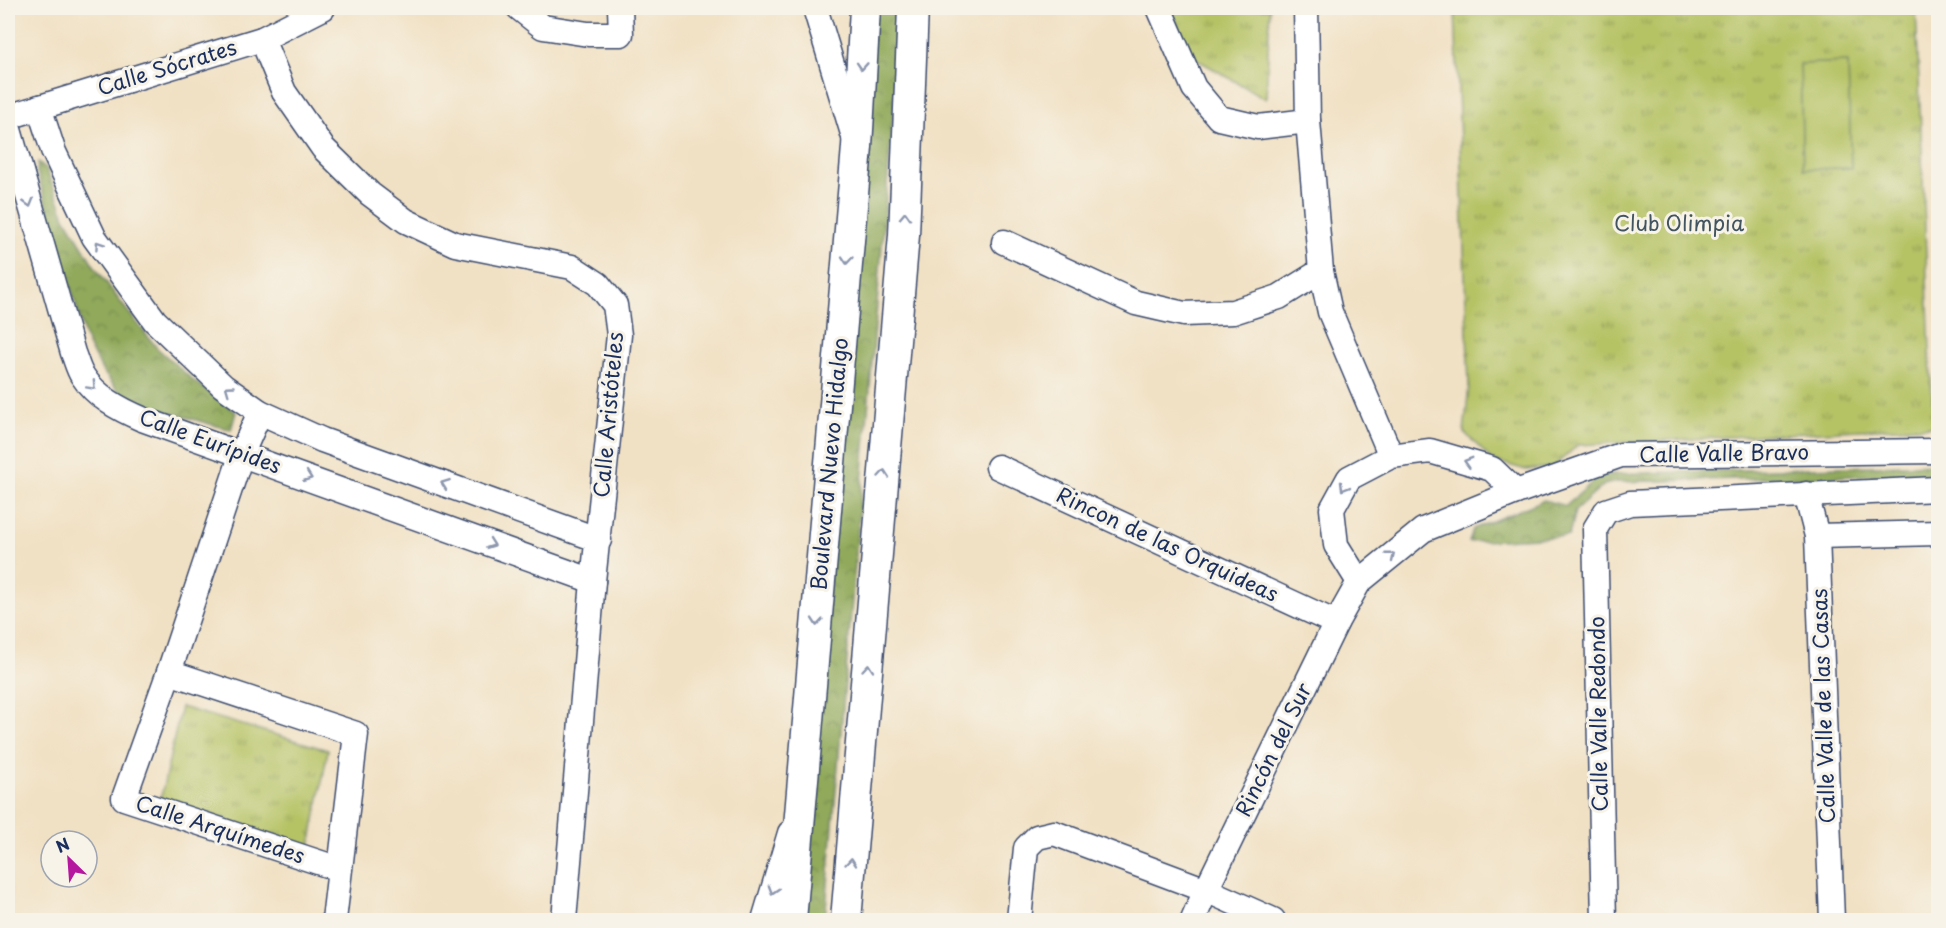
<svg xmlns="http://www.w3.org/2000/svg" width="1946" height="928" viewBox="0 0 1946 928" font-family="'Playpen Sans',sans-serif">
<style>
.grass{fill:url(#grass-tufts);stroke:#687962;stroke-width:1.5}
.forest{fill:url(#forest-crowns);stroke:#566c5c;stroke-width:1.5}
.pitch{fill:#b6c365;stroke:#687962;stroke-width:1.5}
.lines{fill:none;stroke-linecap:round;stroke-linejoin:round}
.minor-casing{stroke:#3b4a6d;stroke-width:27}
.tertiary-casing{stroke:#3b4a6d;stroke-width:33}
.minor{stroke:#fff;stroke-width:24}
.tertiary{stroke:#fff;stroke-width:30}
.oneway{stroke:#8d97ae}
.labels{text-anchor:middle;stroke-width:6;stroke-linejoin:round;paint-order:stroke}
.street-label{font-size:21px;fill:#1b2f5e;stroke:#f7f3e8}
.park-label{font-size:21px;fill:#425460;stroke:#f7f3e8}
</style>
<defs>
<pattern id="grass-tufts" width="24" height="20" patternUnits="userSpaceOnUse" patternTransform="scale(1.5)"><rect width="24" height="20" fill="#b6c365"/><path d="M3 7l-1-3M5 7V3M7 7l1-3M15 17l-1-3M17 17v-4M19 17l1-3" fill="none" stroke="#939f56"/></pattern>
<pattern id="forest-crowns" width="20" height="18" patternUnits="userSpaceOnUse" patternTransform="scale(1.5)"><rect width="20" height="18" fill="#90a95a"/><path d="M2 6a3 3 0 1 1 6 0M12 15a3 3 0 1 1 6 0" fill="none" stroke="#758a4e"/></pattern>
</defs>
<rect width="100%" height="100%" fill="#f7f3e8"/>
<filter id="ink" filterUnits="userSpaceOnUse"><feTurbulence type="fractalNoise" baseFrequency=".0167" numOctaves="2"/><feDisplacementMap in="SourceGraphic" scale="12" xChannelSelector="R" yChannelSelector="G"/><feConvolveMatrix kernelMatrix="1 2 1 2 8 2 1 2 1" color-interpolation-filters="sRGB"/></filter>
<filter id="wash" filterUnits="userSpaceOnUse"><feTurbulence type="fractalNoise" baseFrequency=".008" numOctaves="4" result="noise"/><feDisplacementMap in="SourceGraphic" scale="24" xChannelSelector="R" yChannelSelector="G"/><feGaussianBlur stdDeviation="1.35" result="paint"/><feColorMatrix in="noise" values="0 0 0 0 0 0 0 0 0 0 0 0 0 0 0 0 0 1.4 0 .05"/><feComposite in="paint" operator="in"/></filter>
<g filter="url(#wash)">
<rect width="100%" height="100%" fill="#f1e1c4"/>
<!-- grass -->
<g class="grass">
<path d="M1170 8H1270L1266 99 1189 55Z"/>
<path d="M1455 8H1916L1933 426 1578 445 1553 467 1526 470 1492 460 1464 432 1469 386Z"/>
<path d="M181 707 328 750 307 862 157 815Z"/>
</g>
<!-- forest -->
<g class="forest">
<path d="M875 8H900L899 44 825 920H802Z"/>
<path d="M38 162 46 168 65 217 93 264 122 304 157 348 195 382 236 412 231 430 144 405 118 391 102 370 87 343 37 172Z"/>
<path d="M1938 464V474L1616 482 1604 485 1575 511 1569 536 1469 542 1473 529 1544 500 1566 506 1598 477 1612 474Z"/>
</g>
<!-- pitch -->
<path class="pitch" d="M1848 62 1851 168 1803 169 1800 64Z"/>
</g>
<g filter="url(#ink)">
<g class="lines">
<!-- minor casing -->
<g class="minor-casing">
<g id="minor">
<path d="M519 8 543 27 588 34H621L620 8"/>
<path d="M815 8 854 137"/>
<path d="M1159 8 1194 88 1219 118 1258 127 1308 121"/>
<path d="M1306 8 1308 121 1321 271 1330 312 1391 456"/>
<path d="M262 39 284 92 323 148 370 194 406 221 455 244 572 267 598 284 615 305 619 335 593 581 564 920"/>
<path d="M39 107 53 150 94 237 155 321 223 386 260 412 322 440 599 540"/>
<path d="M8 117 262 39 323 8"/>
<path d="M8 126 73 353C76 360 78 369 82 375 96 397 119 409 142 419L593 581"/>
<path d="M1004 242 1136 303 1184 314 1233 312 1279 297 1321 271"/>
<path d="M260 412 242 453 169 672 124 798 339 869"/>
<path d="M998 467 1336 623"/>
<path d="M1806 494 1817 536 1832 920"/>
<path d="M1817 536 1938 533"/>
<path d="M1359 582 1336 545 1332 509 1349 478 1391 456 1430 451 1492 469 1516 492"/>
<path d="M169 672 356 734 334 920"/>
<path d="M764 920 790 833"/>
<path d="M1019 920 1026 848 1037 837 1054 833 1206 890 1273 920"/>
<path d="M1193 920 1206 890 1336 623 1359 582 1423 530 1516 492 1621 455 1938 451"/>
<path d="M1604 920 1595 529 1606 511 1630 503 1938 489"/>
</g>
</g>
<!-- tertiary casing -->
<g class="tertiary-casing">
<g id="tertiary">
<path d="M791 920 857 147 865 8"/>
<path d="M846 920 904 235 913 8"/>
</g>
</g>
<!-- minor -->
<use href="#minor" class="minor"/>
<!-- tertiary -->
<use href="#tertiary" class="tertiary"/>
</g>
<!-- one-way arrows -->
<defs><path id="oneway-chevron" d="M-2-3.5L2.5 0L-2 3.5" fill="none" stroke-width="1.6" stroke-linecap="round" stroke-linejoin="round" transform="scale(1.5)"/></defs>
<g class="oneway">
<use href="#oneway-chevron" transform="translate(862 66) rotate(94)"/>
<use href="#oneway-chevron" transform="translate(29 203) rotate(74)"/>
<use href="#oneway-chevron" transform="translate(905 216) rotate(-88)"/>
<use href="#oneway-chevron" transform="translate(99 245) rotate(-124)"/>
<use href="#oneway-chevron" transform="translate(847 260) rotate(95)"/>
<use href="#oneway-chevron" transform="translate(92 386) rotate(47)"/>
<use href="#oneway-chevron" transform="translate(229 389) rotate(-144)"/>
<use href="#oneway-chevron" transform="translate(1468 462) rotate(-164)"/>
<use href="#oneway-chevron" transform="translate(884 474) rotate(-85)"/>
<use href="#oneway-chevron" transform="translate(308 477) rotate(20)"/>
<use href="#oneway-chevron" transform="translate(445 484) rotate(-160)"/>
<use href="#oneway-chevron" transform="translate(1344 487) rotate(120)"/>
<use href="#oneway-chevron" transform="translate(491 544) rotate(20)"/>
<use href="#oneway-chevron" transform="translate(1391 556) rotate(-39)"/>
<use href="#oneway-chevron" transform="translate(817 622) rotate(95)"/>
<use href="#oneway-chevron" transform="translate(868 668) rotate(-85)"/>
<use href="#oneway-chevron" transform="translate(851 862) rotate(-85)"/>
<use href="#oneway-chevron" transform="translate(773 890) rotate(107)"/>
</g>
</g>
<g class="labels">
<!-- street labels -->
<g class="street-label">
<text transform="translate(167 68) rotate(-17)" y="7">Calle Sócrates</text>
<text transform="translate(609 415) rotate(-85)" y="7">Calle Aristóteles</text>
<text transform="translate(210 442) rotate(20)" y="7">Calle Eurípides</text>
<text transform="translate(1724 454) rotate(-1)" y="7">Calle Valle Bravo</text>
<text transform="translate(830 464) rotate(-85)" y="7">Boulevard Nuevo Hidalgo</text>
<text transform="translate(1167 545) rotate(25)" y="7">Rincon de las Orquideas</text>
<text transform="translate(1824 706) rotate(-92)" y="7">Calle Valle de las Casas</text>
<text transform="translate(1599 714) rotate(-91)" y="7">Calle Valle Redondo</text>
<text transform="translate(1274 750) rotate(-64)" y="7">Rincón del Sur</text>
<text transform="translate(220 830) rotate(18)" y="7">Calle Arquímedes</text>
</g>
<!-- park labels -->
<g class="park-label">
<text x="1679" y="231">Club Olimpia</text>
</g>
</g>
<!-- margin -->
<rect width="1946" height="928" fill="none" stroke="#f7f3e8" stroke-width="30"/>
<!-- north arrow -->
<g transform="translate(69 859) rotate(335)"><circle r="28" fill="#f7f3e8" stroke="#9fa5b1" stroke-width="1.5"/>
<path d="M0-4.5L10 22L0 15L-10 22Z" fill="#b5179e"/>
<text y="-9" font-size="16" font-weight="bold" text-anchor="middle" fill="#1b2f5e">N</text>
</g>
</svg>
